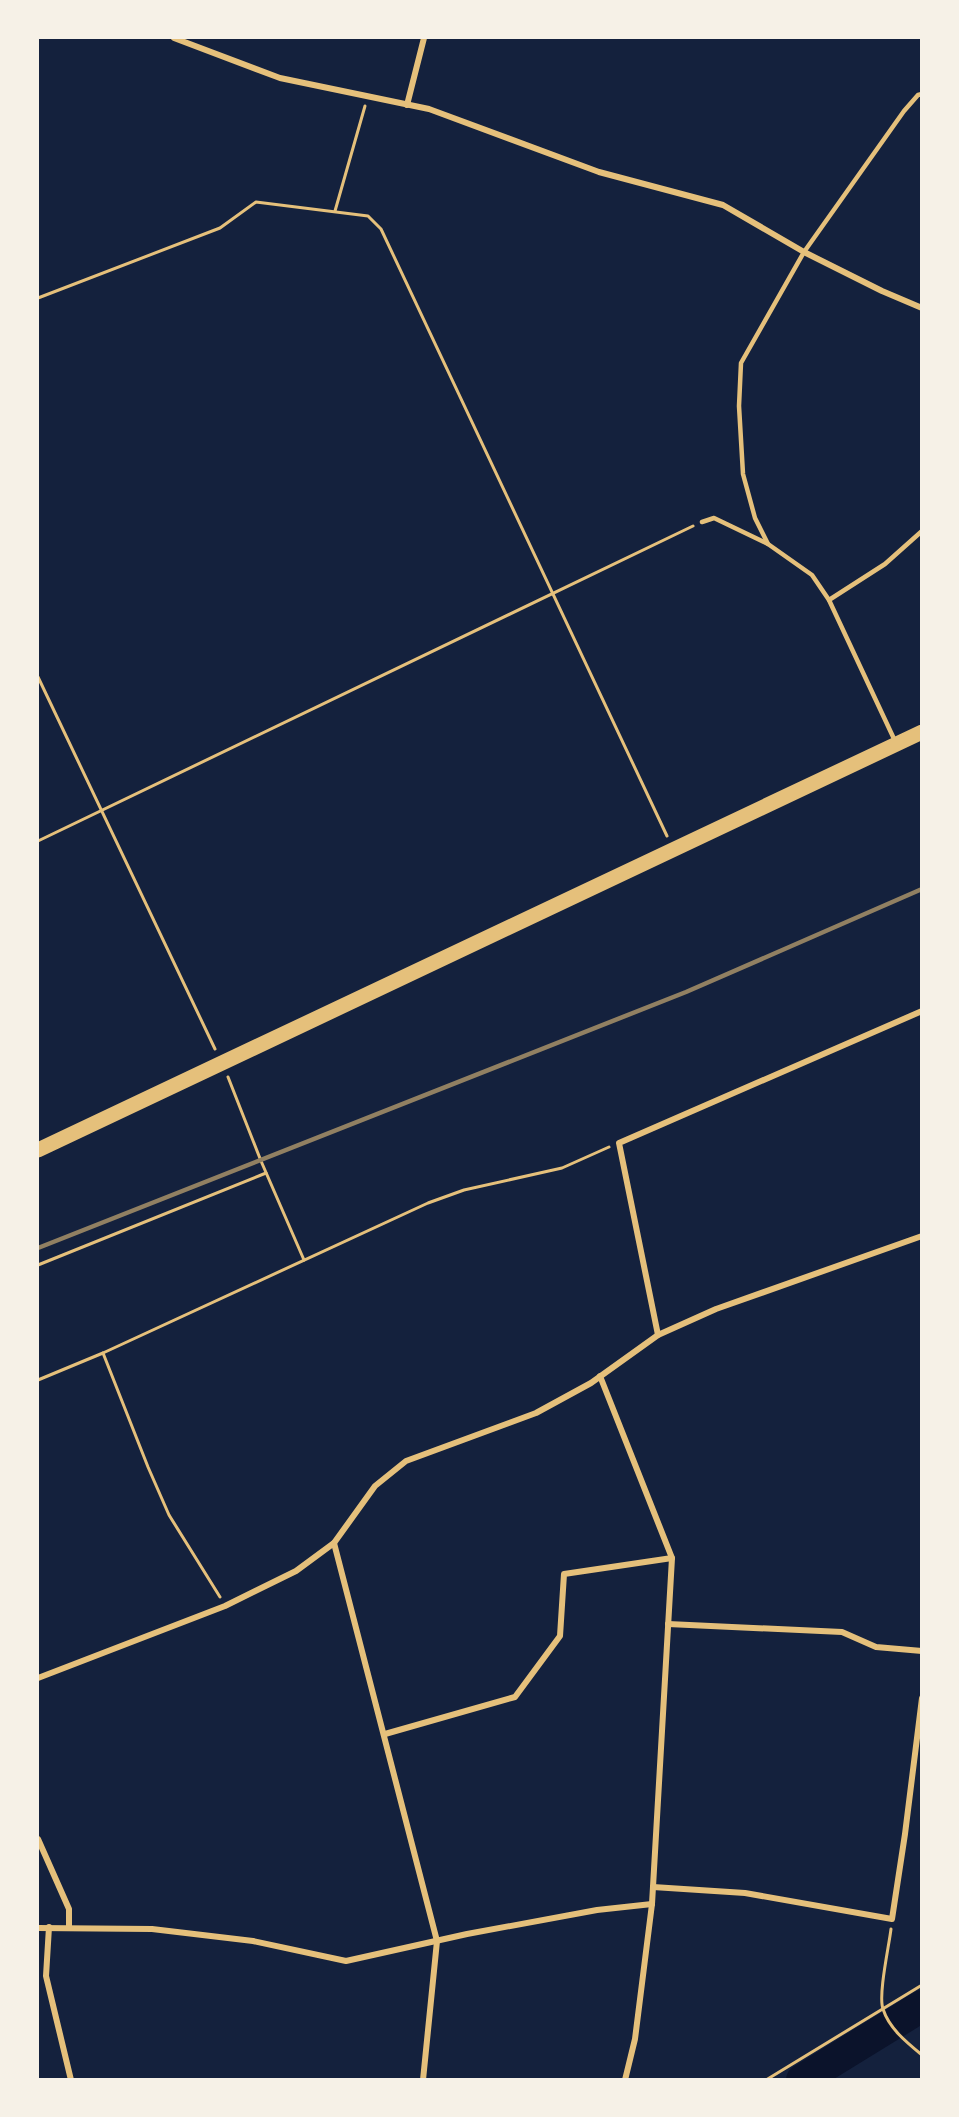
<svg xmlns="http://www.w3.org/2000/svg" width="959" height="2117" viewBox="0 0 959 2117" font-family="Cabin,sans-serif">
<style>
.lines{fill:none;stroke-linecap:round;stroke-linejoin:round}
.river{stroke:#0b132b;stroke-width:32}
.path{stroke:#e5c07b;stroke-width:3}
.service{stroke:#e5c07b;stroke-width:4.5}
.minor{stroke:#e5c07b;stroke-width:6}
.trunk{stroke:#e5c07b;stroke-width:15}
.rail{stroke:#918062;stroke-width:4.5}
</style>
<rect width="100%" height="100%" fill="#14213d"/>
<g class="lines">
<!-- river -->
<path class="river" d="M802 2080 922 2006"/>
<!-- path -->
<g class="path">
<path d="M335 211 365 106"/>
<path d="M38 298 220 228 256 202 368 216 381 229 667 836"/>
<path d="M38 677 215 1049"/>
<path d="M38 841 693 526"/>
<path d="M228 1077 261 1161 304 1260"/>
<path d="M38 1265 266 1173"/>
<path d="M103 1353 148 1467 169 1515 220 1597"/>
<path d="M38 1380 103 1353 428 1203 464 1190 562 1168 609 1147"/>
<path d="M891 1929C889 1946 878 1995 883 2009 889 2028 906 2042 922 2055"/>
<path d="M766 2080 922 1985"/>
</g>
<!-- service -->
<g class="service">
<path d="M702 522 714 518 768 544 812 575 829 600 895 741"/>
<path d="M768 544 755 518 743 474 739 406 741 363 804 252 904 111 918 95 922 94"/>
<path d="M829 600 885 564 922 531"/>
</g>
<!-- minor -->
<g class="minor">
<path d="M174 38 280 78 429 109 599 172 723 205 804 252 882 291 922 308"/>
<path d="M407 105 424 38"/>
<path d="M658 1335 619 1143 922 1011"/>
<path d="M600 1376 672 1558 652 1904 635 2039 625 2080"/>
<path d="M334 1543 437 1941 423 2080"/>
<path d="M668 1624 842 1632 876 1647 922 1651"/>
<path d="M38 1678 225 1606 296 1571 334 1543 375 1486 406 1461 536 1413 591 1383 658 1335 716 1309 922 1236"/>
<path d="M385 1734 515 1697 560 1636 564 1574 672 1558"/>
<path d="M38 1839 69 1909V1927"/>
<path d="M653 1887 745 1893 892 1919 905 1834 922 1698"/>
<path d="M49 1927 46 1976 71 2080"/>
<path d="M38 1928 152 1929 253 1941 346 1961 467 1934 597 1910 652 1904"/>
</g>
<!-- trunk -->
<path class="trunk" d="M38 1150 922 732"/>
<!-- rail -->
<path class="rail" d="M38 1248 686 992 922 889"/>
</g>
<!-- border -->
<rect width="959" height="2117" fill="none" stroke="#f6f1e7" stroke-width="78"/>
</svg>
